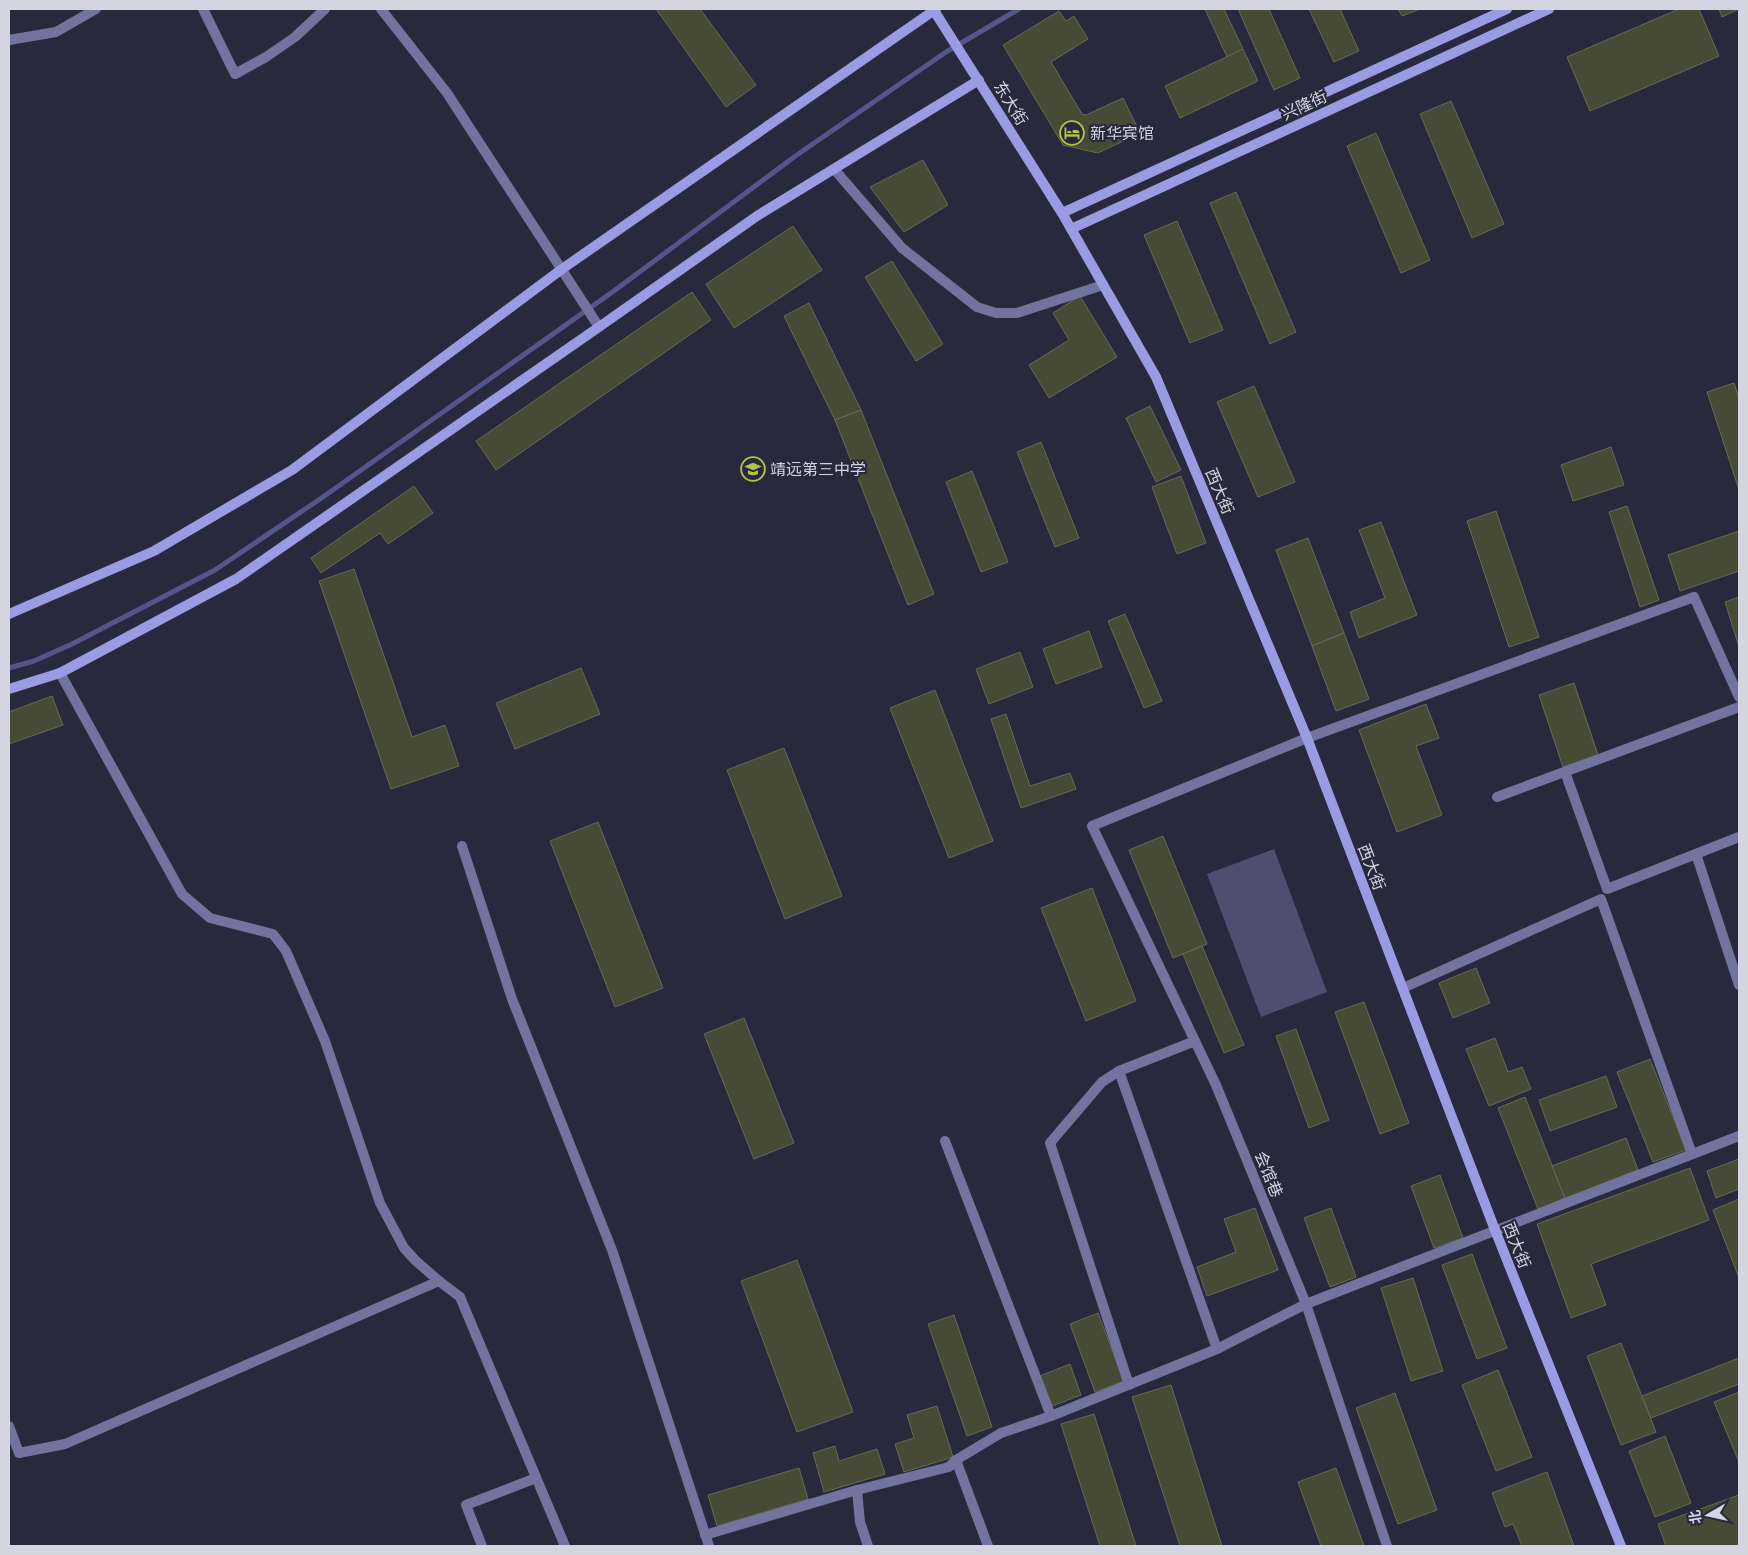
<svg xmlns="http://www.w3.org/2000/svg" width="1748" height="1555" viewBox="0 0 1748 1555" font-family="Quicksand,'Noto Sans SC',sans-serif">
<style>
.green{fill:#4d4f71}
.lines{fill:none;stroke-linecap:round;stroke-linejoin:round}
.stream{stroke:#54558d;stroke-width:5}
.building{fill:#474b36;stroke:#676a54}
.street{stroke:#72749f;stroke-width:10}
.secondary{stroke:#999ce2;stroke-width:10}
.labels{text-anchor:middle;stroke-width:4.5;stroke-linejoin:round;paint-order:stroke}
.street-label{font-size:16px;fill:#d4d5e1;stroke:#28293c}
.poi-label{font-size:16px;fill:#d4d5e1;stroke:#28293c;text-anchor:start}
</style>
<rect width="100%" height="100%" fill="#28293c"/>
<!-- green -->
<path class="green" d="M1274 849 1327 992 1261 1017 1207 874Z"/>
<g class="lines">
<!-- stream -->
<path class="stream" d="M9 668 34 661 72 644 215 570 323 497 618 288 794 157 946 52 1019 9"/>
</g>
<!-- building -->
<g class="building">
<path d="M656 9H700L756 85 726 107Z"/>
<path d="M1205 9H1224L1243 49 1227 57Z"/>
<path d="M1238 9H1269L1300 78 1274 90Z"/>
<path d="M1309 9H1340L1359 51 1334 62Z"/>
<path d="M1398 9H1420L1402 16Z"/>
<path d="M1679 9H1699L1719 56 1590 111 1567 57Z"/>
<path d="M1719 9H1739L1722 17Z"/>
<path d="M1059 11 1066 21 1074 16 1088 39 1051 62 1082 114 1086 115 1123 98 1140 133 1098 153 1063 145 1003 45Z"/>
<path d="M1243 49 1258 81 1180 118 1165 86Z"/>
<path d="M1451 101 1504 224 1472 238 1420 114Z"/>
<path d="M1376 133 1430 260 1401 273 1347 146Z"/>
<path d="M923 160 948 205 904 232 870 187Z"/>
<path d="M1236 192 1296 332 1270 344 1210 203Z"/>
<path d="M1177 221 1223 330 1190 343 1144 235Z"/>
<path d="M793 226 822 270 734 328 706 284Z"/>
<path d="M892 261 943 344 916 361 865 277Z"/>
<path d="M692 292 711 320 496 470 476 441Z"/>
<path d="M1080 296 1117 357 1049 398 1029 365 1069 340 1053 313Z"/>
<path d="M809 303 861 410 835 420 784 316Z"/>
<path d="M1734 383 1739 398V490L1707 392Z"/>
<path d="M1254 386 1295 482 1258 497 1217 402Z"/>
<path d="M1150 406 1181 470 1156 482 1126 418Z"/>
<path d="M861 410 934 594 908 605 835 420Z"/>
<path d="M1041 442 1079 538 1055 547 1017 452Z"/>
<path d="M1611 447 1624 485 1573 501 1561 465Z"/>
<path d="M972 471 1008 562 981 572 946 482Z"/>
<path d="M1181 476 1206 543 1177 554 1152 487Z"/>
<path d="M414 486 433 513 388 544 380 533 321 573 311 558Z"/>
<path d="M1627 506 1659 600 1640 607 1609 512Z"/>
<path d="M1496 511 1539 637 1509 647 1467 521Z"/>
<path d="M1381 522 1417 615 1359 638 1350 612 1385 598 1359 530Z"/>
<path d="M1739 531V571L1680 591 1668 555Z"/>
<path d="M1308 538 1344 633 1312 646 1276 550Z"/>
<path d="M354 569 412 737 445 725 459 766 391 789 319 581Z"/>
<path d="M1739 597V647L1725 602Z"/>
<path d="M1125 614 1162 701 1144 708 1108 621Z"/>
<path d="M1089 631 1102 667 1056 684 1043 649Z"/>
<path d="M1344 633 1369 699 1336 711 1312 646Z"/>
<path d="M1020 652 1033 687 989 704 976 669Z"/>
<path d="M581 668 600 714 515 749 496 703Z"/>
<path d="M1574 683 1598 755 1563 767 1539 695Z"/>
<path d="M935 690 993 841 949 858 890 708Z"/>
<path d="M52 696 63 725 9 744V712Z"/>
<path d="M1426 704 1439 738 1416 746 1442 815 1397 832 1359 730Z"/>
<path d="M1006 714 1030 786 1070 773 1076 789 1021 808 991 719Z"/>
<path d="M784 748 842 896 785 919 727 770Z"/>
<path d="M598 822 663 988 615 1007 550 841Z"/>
<path d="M1163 836 1207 944 1173 958 1129 850Z"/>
<path d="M1092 888 1136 1001 1086 1021 1041 908Z"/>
<path d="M1202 946 1244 1045 1224 1053 1183 954Z"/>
<path d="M1476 968 1490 1003 1453 1018 1439 983Z"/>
<path d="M1364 1002 1409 1123 1380 1134 1335 1012Z"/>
<path d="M744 1018 794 1143 754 1159 704 1034Z"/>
<path d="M1296 1029 1329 1120 1309 1128 1276 1036Z"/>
<path d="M1495 1038 1508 1072 1522 1067 1531 1089 1489 1106 1466 1049Z"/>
<path d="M1650 1059 1686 1150 1653 1162 1617 1072Z"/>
<path d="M1606 1076 1617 1107 1550 1131 1539 1100Z"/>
<path d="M1525 1097 1565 1198 1538 1209 1498 1108Z"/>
<path d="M1626 1138 1638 1170 1565 1198 1552 1166Z"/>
<path d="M1739 1159V1189L1716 1198 1707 1171Z"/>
<path d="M1690 1168 1709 1220 1591 1264 1606 1305 1571 1318 1537 1224Z"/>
<path d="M1440 1175 1463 1238 1434 1248 1411 1186Z"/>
<path d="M1739 1199V1278L1713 1210Z"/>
<path d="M1255 1208 1278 1270 1207 1296 1197 1267 1236 1252 1224 1219Z"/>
<path d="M1331 1208 1356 1277 1330 1287 1304 1218Z"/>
<path d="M1472 1254 1507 1348 1477 1359 1442 1265Z"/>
<path d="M797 1260 853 1412 797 1432 741 1281Z"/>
<path d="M1413 1278 1443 1371 1411 1381 1381 1288Z"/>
<path d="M1098 1313 1124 1381 1095 1392 1070 1324Z"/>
<path d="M954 1315 992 1427 967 1436 928 1324Z"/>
<path d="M1621 1343 1656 1432 1621 1445 1587 1356Z"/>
<path d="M1739 1358V1384L1651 1418 1642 1396Z"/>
<path d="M1070 1364 1081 1395 1052 1406 1040 1376Z"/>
<path d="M1498 1370 1532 1457 1496 1471 1462 1385Z"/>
<path d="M1171 1385 1222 1546H1180L1132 1397Z"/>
<path d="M1739 1392V1462L1714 1402Z"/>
<path d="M1395 1393 1437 1510 1398 1524 1356 1408Z"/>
<path d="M937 1406 953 1457 904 1472 895 1444 914 1438 907 1415Z"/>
<path d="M1094 1414 1136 1546H1100L1061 1424Z"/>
<path d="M1665 1436 1691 1503 1655 1517 1629 1451Z"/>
<path d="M835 1446 839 1461 877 1449 885 1474 824 1492 813 1453Z"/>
<path d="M799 1468 808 1499 717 1526 708 1495Z"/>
<path d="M1336 1468 1364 1546H1321L1298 1482Z"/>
<path d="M1547 1472 1574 1546H1522L1513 1524 1505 1527 1492 1493Z"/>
<path d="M1739 1495V1546H1666L1658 1524Z"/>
</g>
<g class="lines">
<!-- street -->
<g class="street">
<path d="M203 9 235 74 266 57 295 37 325 9"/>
<path d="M381 9 447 93 599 327"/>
<path d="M9 40 56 32 96 9"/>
<path d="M834 169 902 248 977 307 996 313H1017L1103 285"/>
<path d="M60 673 182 894 210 918 273 934 286 951 325 1041 380 1203 404 1248 416 1261 439 1281 460 1297 565 1546"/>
<path d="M1565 772 1607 889 1739 837"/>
<path d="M1497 797 1739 707"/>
<path d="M462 846 512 999 612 1250 709 1546"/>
<path d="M1696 854 1739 985"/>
<path d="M1403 988 1601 899 1692 1154"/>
<path d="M1119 1071 1217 1349"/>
<path d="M945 1141 1051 1416"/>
<path d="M1129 1385 1050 1143 1102 1082 1119 1071 1195 1041"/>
<path d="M9 1426 19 1453 65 1444 439 1281"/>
<path d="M956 1460 988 1546"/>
<path d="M857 1490 860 1522 868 1546"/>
<path d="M705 1535 857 1490 949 1467 956 1460 1001 1433 1051 1416 1217 1349 1306 1304 1739 1136"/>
<path d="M482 1546 466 1505 536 1478"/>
<path d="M1387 1546 1306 1304 1216 1085 1092 826 1307 738 1694 597 1739 697"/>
</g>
<!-- secondary -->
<g class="secondary">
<path d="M933 9 1062 213 1156 377 1307 738 1495 1230 1621 1546"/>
<path d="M1062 213 1507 9"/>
<path d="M1071 229 1549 9"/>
<path d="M9 614 154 551 292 470 562 269 936 9"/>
<path d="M9 689 60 673 236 579 599 327 757 216 979 80"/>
</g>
</g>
<!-- icons -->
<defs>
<g id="hotel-ring" transform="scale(1.25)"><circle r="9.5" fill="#28293c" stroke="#b5c24a" stroke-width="1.5"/><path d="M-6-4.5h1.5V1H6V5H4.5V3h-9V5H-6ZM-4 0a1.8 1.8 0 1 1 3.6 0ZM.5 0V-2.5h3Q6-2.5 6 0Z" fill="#b5c24a"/></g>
<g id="school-ring" transform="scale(1.25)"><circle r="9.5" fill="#28293c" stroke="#b5c24a" stroke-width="1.5"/><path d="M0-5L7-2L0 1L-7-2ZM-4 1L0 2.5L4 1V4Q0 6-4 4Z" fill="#b5c24a"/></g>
</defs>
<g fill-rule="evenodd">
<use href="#hotel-ring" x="1072" y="133"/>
<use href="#school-ring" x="753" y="469"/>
</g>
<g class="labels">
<!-- street labels -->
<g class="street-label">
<text transform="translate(1011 103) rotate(58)" y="6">东大街</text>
<text transform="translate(1304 105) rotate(-25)" y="6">兴隆街</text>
<text transform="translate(1220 491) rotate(67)" y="6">西大街</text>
<text transform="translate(1372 867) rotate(69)" y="6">西大街</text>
<text transform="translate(1269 1174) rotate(68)" y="6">会馆巷</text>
<text transform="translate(1517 1245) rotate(68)" y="6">西大街</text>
</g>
<!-- poi labels -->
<g class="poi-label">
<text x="1090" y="139">新华宾馆</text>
<text x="770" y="475">靖远第三中学</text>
</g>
</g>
<!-- border -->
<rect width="1748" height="1555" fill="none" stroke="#d4d5e1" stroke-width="20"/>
<!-- north arrow -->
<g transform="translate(1708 1515) rotate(261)" stroke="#28293c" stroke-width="4" paint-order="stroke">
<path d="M0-4L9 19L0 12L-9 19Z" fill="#d4d5e1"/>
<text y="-8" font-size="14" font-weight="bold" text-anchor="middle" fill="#d4d5e1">北</text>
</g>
</svg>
